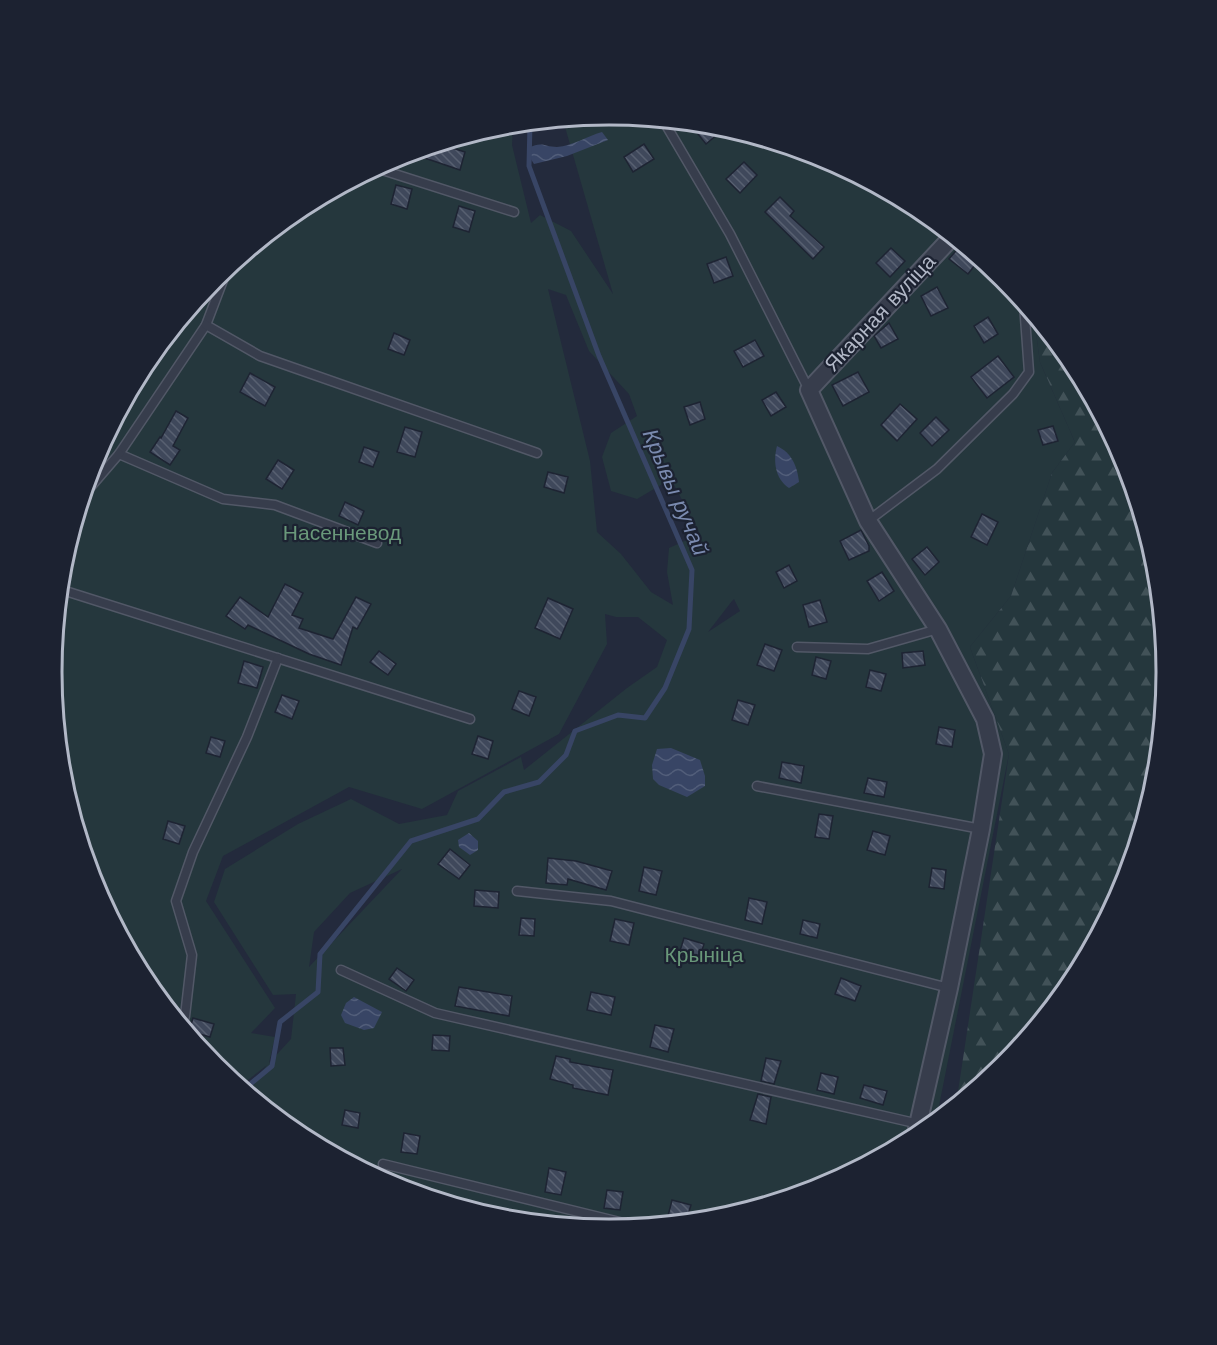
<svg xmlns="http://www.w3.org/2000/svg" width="1217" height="1345" viewBox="0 0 1217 1345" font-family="'Work Sans',sans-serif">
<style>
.green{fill:#25373d;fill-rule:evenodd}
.forest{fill:url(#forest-firs)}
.water{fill:url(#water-waves)}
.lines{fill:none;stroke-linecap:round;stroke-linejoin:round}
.stream{stroke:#384565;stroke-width:5}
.building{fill:url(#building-back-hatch);stroke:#1e2433;stroke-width:1.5}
.service-casing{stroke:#525867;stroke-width:11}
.minor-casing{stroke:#525867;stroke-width:20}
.service{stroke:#373d4c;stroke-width:8}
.minor{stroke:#373d4c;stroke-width:16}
.labels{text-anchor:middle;stroke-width:4.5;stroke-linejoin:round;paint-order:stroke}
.street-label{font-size:21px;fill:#b2b8c7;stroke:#1c2231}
.park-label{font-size:21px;fill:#69987a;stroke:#1c2231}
.water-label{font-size:22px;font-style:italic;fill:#7a8aaf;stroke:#1c2231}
.rim{fill:none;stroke:#b2b8c7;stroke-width:3}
</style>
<defs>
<pattern id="forest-firs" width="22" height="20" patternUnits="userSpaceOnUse" patternTransform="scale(1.5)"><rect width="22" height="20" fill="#25373d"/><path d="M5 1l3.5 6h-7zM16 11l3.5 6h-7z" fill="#425258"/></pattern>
<pattern id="water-waves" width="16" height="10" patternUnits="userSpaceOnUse" patternTransform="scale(1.5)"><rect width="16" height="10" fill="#384565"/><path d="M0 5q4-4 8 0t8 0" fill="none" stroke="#525e7a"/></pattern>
<pattern id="building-back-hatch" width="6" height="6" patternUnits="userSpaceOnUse" patternTransform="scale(1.5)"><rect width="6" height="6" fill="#3f485b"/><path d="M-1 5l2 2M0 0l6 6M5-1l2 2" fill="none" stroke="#586071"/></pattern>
</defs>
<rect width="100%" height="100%" fill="#232a3c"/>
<!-- green -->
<path class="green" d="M609 115 718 126 822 158 919 209 1003 279 1034 317 1040 362 1075 442 1052 473 1011 596 970 647 1009 754 936 1121 918 1136 822 1188 717 1219 608 1230 499 1219 395 1187 298 1136 245 1092 267 1065 239 1087 214 1066 145 982 93 886 62 781 51 672 62 563 94 459 127 397 192 308 193 305 215 278 299 209 395 157 500 126 513 124 512 145 531 223 540 215 571 231 613 294 563 120ZM548 289 566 295 589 351 629 394 637 416 611 433 602 457 611 491 637 499 671 479 700 534 669 548 667 572 673 605 651 592 621 554 597 532 590 461ZM734 599 740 611 708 632 732 601ZM605 614 616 617H638L667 640 657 667 627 688 524 770 521 757 458 791 447 815 399 824 351 799 298 824 225 869 214 902 273 995 296 994 291 1039 269 1063 275 1037 251 1033 275 1008 206 901 223 856 349 787 422 809 559 734 607 644ZM402 869 309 967 314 932 350 893Z"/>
<!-- forest -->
<g class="forest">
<path d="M193 305V308L127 397 145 362Z"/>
<path d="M1034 317 1072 363 1124 459 1155 564 1166 673 1155 782 1123 886 1072 983 1002 1067 956 1105 1009 754 970 647 1011 596 1052 473 1075 442 1040 362Z"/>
</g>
<!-- water -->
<g class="water">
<path d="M602 132 608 140 567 156 534 164 529 156V148C542 141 544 147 557 147 573 146 587 136 602 132Z"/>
<path d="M777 446C792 453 797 466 799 482L789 488C775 479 773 461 777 446Z"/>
<path d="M671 748 700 760 705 776V786L687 797 659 785 653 779 652 765 657 749Z"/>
<path d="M469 833 478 841V850L470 855 459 847 458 840Z"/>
<path d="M354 997 382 1012 374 1028 364 1030 345 1023 341 1015 346 1003Z"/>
</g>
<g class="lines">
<!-- stream -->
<path class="stream" d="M243 1090 272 1066 280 1022 318 992 320 954 411 841 478 819 504 792 539 782 566 755 575 731 618 715 645 718 665 688 689 629 692 570 599 356 529 166 530 123"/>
</g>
<!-- building -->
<g class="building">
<path d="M689 123 718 126 725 128 706 144Z"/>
<path d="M440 144 465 152 460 170 410 153Z"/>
<path d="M644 144 654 159 633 172 624 157Z"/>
<path d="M744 162 757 175 740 193 726 179Z"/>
<path d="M396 185 412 189 407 209 391 204Z"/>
<path d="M780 197 794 211 790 216 824 247 813 259 765 212Z"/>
<path d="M459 206 475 211 469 232 453 227Z"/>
<path d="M960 246 978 261 968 274 949 259Z"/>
<path d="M891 248 905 261 890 277 876 263Z"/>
<path d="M726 257 733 276 714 283 707 264Z"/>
<path d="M937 287 948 308 931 316 921 296Z"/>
<path d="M988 317 998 334 984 343 974 326Z"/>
<path d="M889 323 898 339 881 348 874 336Z"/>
<path d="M394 333 410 340 404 355 388 349Z"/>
<path d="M755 340 764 356 743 367 734 351Z"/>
<path d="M998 356 1014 377 987 398 971 377Z"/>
<path d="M858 372 869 392 843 406 832 385Z"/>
<path d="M250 373 275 387 265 406 240 392Z"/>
<path d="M776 392 786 407 771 416 762 400Z"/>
<path d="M700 402 705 419 690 425 684 407Z"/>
<path d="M900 404 917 419 897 441 881 425Z"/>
<path d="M176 411 188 418 173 446 180 450 170 465 150 452 160 437 161 438Z"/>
<path d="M936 417 949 430 932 446 920 433Z"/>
<path d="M1053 426 1058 441 1043 445 1038 430Z"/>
<path d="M405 427 422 432 415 457 397 452Z"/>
<path d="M364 447 379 452 373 467 359 462Z"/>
<path d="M278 460 294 470 282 489 266 479Z"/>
<path d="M548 472 568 477 564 493 544 487Z"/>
<path d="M345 502 364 511 358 525 339 516Z"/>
<path d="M982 514 998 522 987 545 971 537Z"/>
<path d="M861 530 869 546V551L849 560 840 541Z"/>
<path d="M927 547 939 562 925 575 912 559Z"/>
<path d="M789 565 797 581 784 588 776 572Z"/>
<path d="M882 572 894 591 879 601 867 581Z"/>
<path d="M285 584 303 593 292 615 303 619 299 628 333 639 356 597 371 604 357 629 353 627 341 665 309 654 248 625 245 629 226 616 240 597 268 617Z"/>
<path d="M548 598 573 609 560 639 535 628Z"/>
<path d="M820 600 827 622 809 627 803 605Z"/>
<path d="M765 644 782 650 774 671 757 665Z"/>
<path d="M379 651 396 664 388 675 370 662Z"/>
<path d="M923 651 925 665 903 668 902 653Z"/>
<path d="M816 657 831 661 826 679 812 675Z"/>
<path d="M244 661 263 667 257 688 238 683Z"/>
<path d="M870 670 886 674 881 691 866 687Z"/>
<path d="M519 691 536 697 529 716 512 709Z"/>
<path d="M282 695 299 701 292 719 275 712Z"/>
<path d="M738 700 755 705 748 725 732 720Z"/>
<path d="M939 727 955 730 952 747 936 744Z"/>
<path d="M478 736 493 741 488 759 472 754Z"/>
<path d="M211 737 225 741 220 757 206 753Z"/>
<path d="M782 762 804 766 801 783 779 778Z"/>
<path d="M868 778 887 782 884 797 864 793Z"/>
<path d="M819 814 833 816 829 839 815 837Z"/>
<path d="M168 821 185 826 179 844 163 839Z"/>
<path d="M873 831 890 836 885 855 867 850Z"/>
<path d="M450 849 470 865 459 879 438 864Z"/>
<path d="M548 858 576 861 612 871 606 890 568 879 567 885 546 883Z"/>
<path d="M644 867 662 871 656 895 639 891Z"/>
<path d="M932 868 946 870 944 889 929 887Z"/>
<path d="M475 890 499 892 498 908 474 906Z"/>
<path d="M749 898 767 902 762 924 745 920Z"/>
<path d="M521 918 535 919 534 936 519 935Z"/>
<path d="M615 919 634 923 629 945 610 941Z"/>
<path d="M803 920 820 924 817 938 800 934Z"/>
<path d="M684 938 704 944 699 960 679 954Z"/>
<path d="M397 968 414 980 406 991 389 979Z"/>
<path d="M841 978 861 986 855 1001 835 994Z"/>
<path d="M459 987 512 996 509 1016 455 1006Z"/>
<path d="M591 992 615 997 611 1015 587 1010Z"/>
<path d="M193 1018 214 1024 210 1037 189 1031Z"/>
<path d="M655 1025 674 1029 668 1052 650 1047Z"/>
<path d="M433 1035 450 1036 449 1051 432 1050Z"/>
<path d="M330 1048H343L345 1065 331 1066Z"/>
<path d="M556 1056 570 1059V1062L613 1070 608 1095 573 1088V1085L550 1079Z"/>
<path d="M766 1058 781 1061 774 1084 761 1081Z"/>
<path d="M821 1073 838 1077 834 1094 817 1090Z"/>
<path d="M864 1085 887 1091 883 1105 860 1098Z"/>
<path d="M758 1094 771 1097 766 1124 750 1120Z"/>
<path d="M345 1110 360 1113 358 1128 342 1125Z"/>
<path d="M404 1133 420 1136 417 1154 401 1152Z"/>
<path d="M549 1168 566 1172 561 1195 545 1192Z"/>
<path d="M607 1190 623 1192 620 1210 604 1208Z"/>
<path d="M672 1200 691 1205 686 1221 668 1216Z"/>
</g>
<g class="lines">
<!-- service casing -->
<g class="service-casing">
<g id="service">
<path d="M663 120 730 234 809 390"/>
<path d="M376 168 514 212"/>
<path d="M228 267 206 325 119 454 223 499 275 505 377 543"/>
<path d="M206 325 260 356 537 453"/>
<path d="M82 497 119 454"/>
<path d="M868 521 937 469 1013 394 1029 372 1024 304"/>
<path d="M59 589 470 719"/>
<path d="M797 647 868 649 938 629"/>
<path d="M757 786 981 829"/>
<path d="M517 891 611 901 949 988"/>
<path d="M341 970 435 1013 919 1124"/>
<path d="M182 1027 185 1016 192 955 176 901 193 852 247 737 278 658"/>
<path d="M383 1164 640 1227"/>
</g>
</g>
<!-- minor casing -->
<g class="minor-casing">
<path id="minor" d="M915 1138 949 988 981 829 993 754 985 719 938 629 868 521 809 390 952 237"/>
</g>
<!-- service -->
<use href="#service" class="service"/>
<!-- minor -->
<use href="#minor" class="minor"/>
</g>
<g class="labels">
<!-- street labels -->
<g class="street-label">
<text transform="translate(880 313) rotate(-47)" y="7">Якарная вуліца</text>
</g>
<!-- park labels -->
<g class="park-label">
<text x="342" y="540">Насенневод</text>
<text x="704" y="962">Крыніца</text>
</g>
<!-- water labels -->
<g class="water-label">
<text transform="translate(676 492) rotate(67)" y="8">Крывы ручай</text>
</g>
</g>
<!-- crop -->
<path d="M0 0H1217V1345H0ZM62 672a547 547 0 1 1 1094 0a547 547 0 1 1-1094 0Z" fill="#1c2231" fill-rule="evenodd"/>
<path class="rim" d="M62 672a547 547 0 1 1 1094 0a547 547 0 1 1-1094 0Z"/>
</svg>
